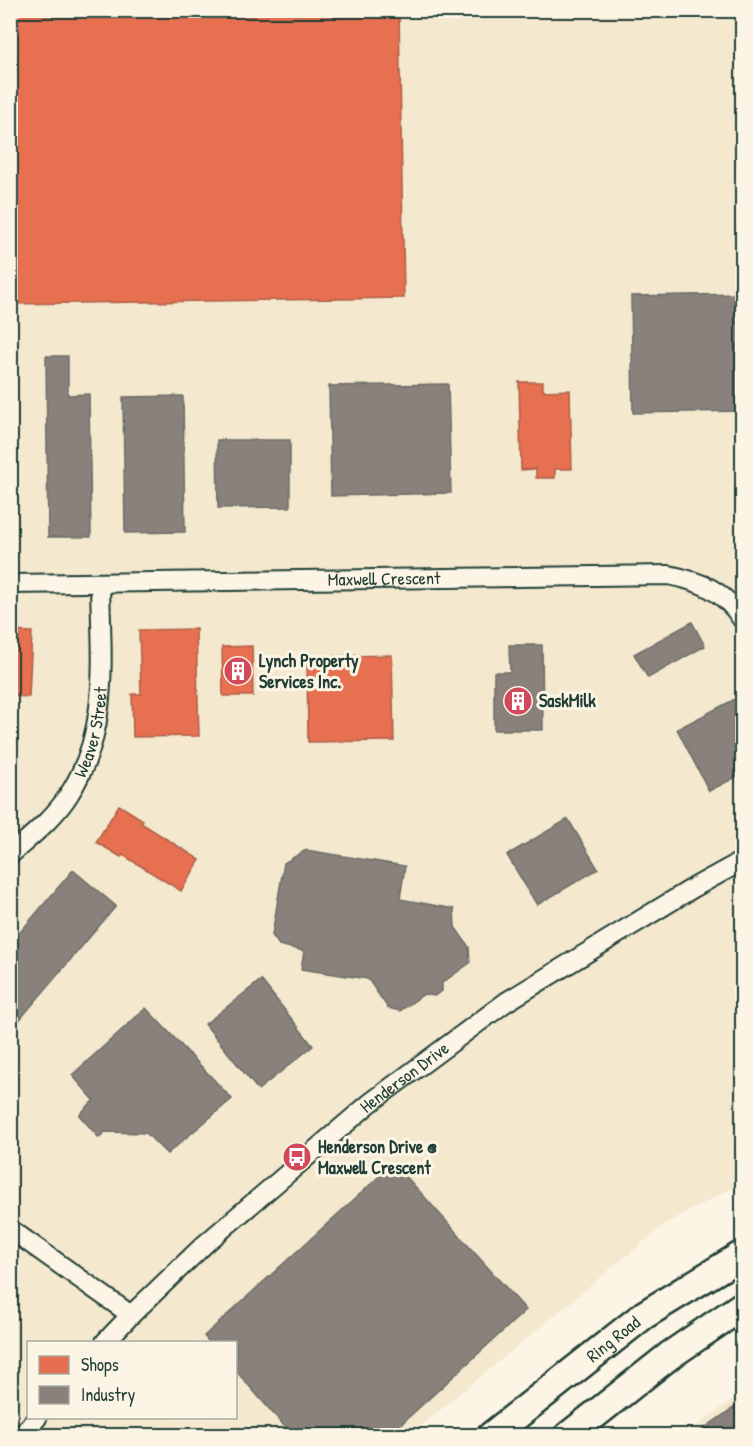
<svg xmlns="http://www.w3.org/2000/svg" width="753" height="1446" viewBox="0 0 753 1446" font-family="'Patrick Hand',sans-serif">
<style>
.built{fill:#f4e8ce;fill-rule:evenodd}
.shops{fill:#e76f51;stroke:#ab6048;stroke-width:1.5}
.industry{fill:#8a817c;stroke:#6a6d66;stroke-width:1.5}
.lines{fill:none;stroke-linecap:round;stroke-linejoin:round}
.minor-casing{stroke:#1f3d34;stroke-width:22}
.highway-casing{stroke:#1f3d34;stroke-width:32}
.minor{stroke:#fcf5e5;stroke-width:18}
.highway{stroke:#fcf5e5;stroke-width:27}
.labels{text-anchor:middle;stroke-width:6;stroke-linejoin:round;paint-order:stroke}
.street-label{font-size:18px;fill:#1f3d34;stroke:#fcf5e5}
.poi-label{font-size:18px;font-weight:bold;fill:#1f3d34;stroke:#fcf5e5;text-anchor:start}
</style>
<rect width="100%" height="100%" fill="#fcf5e5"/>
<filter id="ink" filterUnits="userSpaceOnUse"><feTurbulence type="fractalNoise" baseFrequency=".0167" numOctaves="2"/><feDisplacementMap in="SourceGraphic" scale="12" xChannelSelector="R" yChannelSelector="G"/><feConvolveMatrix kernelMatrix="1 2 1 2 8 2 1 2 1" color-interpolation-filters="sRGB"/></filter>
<g filter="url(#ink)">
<!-- built -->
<g class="built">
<path d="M10 11H742V1183L665 1224 410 1435H11ZM28 1342H236V1418H28Z"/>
<path d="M742 1392V1435H685Z"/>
</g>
<!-- shops -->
<g class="shops">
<path d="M10 10H399L404 298 10 304Z"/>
<path d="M519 382H543V391L570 390 572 469H555V478H536V469L521 470Z"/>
<path d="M196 629 199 736 133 737 132 694H141L139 630Z"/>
<path d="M10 631 32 632 29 697 10 696Z"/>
<path d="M252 646 253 696H223L222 647Z"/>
<path d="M392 655 394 741 308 742 307 657Z"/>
<path d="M119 805 143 820 141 823 200 860 181 891 123 855 121 857 96 842Z"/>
</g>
<!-- industry -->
<g class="industry">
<path d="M742 294V411L633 413 631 296Z"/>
<path d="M46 356H68V395L89 394 91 537H48Z"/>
<path d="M448 384 451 493 331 496 329 386Z"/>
<path d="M183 396 185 532 125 533 123 397Z"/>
<path d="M217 440H290V507L218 508Z"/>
<path d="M692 622 705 646 648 678 634 654Z"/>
<path d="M509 645H542L543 730H494V672H510Z"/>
<path d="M737 698 742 708V774L709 791 677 729Z"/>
<path d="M568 819 598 869 537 905 507 855Z"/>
<path d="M306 850 405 866 400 899 454 909 455 927 469 947 470 963 442 983V991L434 996 424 994 400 1011 388 1008 368 979 301 969 304 951 279 945 272 935 284 863Z"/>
<path d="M73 870 116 906 10 1031V944Z"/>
<path d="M261 980 313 1046 258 1090 205 1024Z"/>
<path d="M146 1008 232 1099 167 1154 146 1133 105 1132 99 1138 79 1115 94 1100 72 1075Z"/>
<path d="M394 1163 526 1310 388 1436H293L236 1371V1342H209L204 1336Z"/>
<path d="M742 1402V1436H693Z"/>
</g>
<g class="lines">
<!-- minor casing -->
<g class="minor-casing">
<g id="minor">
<path id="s1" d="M10 584 669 575C702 582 723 590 742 619"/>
<path id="s2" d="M10 855C30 837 53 819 68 796 111 731 101 656 100 583"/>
<path d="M10 1229 131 1315"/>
<path id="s3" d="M105 1342 131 1315 205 1244 370 1103 506 1002 693 888 742 861"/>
<path d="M21 1436 37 1418"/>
</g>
</g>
<!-- highway casing -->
<g class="highway-casing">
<g id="highway">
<path id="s4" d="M491 1436 644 1315 742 1255"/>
<path d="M568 1436 669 1356 742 1306"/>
</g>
</g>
<!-- minor -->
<use href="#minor" class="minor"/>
<!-- highway -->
<use href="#highway" class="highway"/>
</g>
</g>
<!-- icons -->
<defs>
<g id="building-disc" transform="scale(1.5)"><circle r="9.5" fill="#d1495b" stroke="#fcf5e5"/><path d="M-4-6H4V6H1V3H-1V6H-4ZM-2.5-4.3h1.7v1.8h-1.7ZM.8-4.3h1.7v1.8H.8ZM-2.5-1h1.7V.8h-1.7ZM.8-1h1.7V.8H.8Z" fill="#fff"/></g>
<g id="bus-disc" transform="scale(1.5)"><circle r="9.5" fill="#d1495b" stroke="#fcf5e5"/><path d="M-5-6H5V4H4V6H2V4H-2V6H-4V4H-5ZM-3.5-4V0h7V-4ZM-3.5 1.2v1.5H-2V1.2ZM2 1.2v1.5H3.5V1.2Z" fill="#fff"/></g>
</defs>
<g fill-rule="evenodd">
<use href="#building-disc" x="238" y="671"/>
<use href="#building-disc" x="518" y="701"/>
<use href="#bus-disc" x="297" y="1157"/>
</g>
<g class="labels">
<!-- street labels -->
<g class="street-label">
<text dy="6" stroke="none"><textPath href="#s1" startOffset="374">Maxwell Crescent</textPath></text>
<text dy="6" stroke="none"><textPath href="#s2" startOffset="152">Weaver Street</textPath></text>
<text dy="6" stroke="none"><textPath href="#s3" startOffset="400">Henderson Drive</textPath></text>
<text dy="6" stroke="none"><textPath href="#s4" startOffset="156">Ring Road</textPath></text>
</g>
<!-- poi labels -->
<g class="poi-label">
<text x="259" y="667">Lynch Property<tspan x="259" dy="21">Services Inc.</tspan></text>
<text x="539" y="707">SaskMilk</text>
<text x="318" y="1153">Henderson Drive @<tspan x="318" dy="21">Maxwell Crescent</tspan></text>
</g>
</g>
<!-- margin -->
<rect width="753" height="1446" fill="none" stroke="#fcf5e5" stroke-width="36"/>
<rect x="18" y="18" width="717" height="1410" fill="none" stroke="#1f3d34" stroke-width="2" filter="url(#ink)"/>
<!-- legend -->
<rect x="27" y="1341" width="210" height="78" fill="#fcf5e5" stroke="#a4ab9e" stroke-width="1.5"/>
<rect x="39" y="1356" width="30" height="18" fill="#e76f51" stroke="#a4ab9e" stroke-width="1.5"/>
<text x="81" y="1371" font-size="18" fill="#1f3d34">Shops</text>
<rect x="39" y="1386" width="30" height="18" fill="#8a817c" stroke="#a4ab9e" stroke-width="1.5"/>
<text x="81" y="1401" font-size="18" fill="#1f3d34">Industry</text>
</svg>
